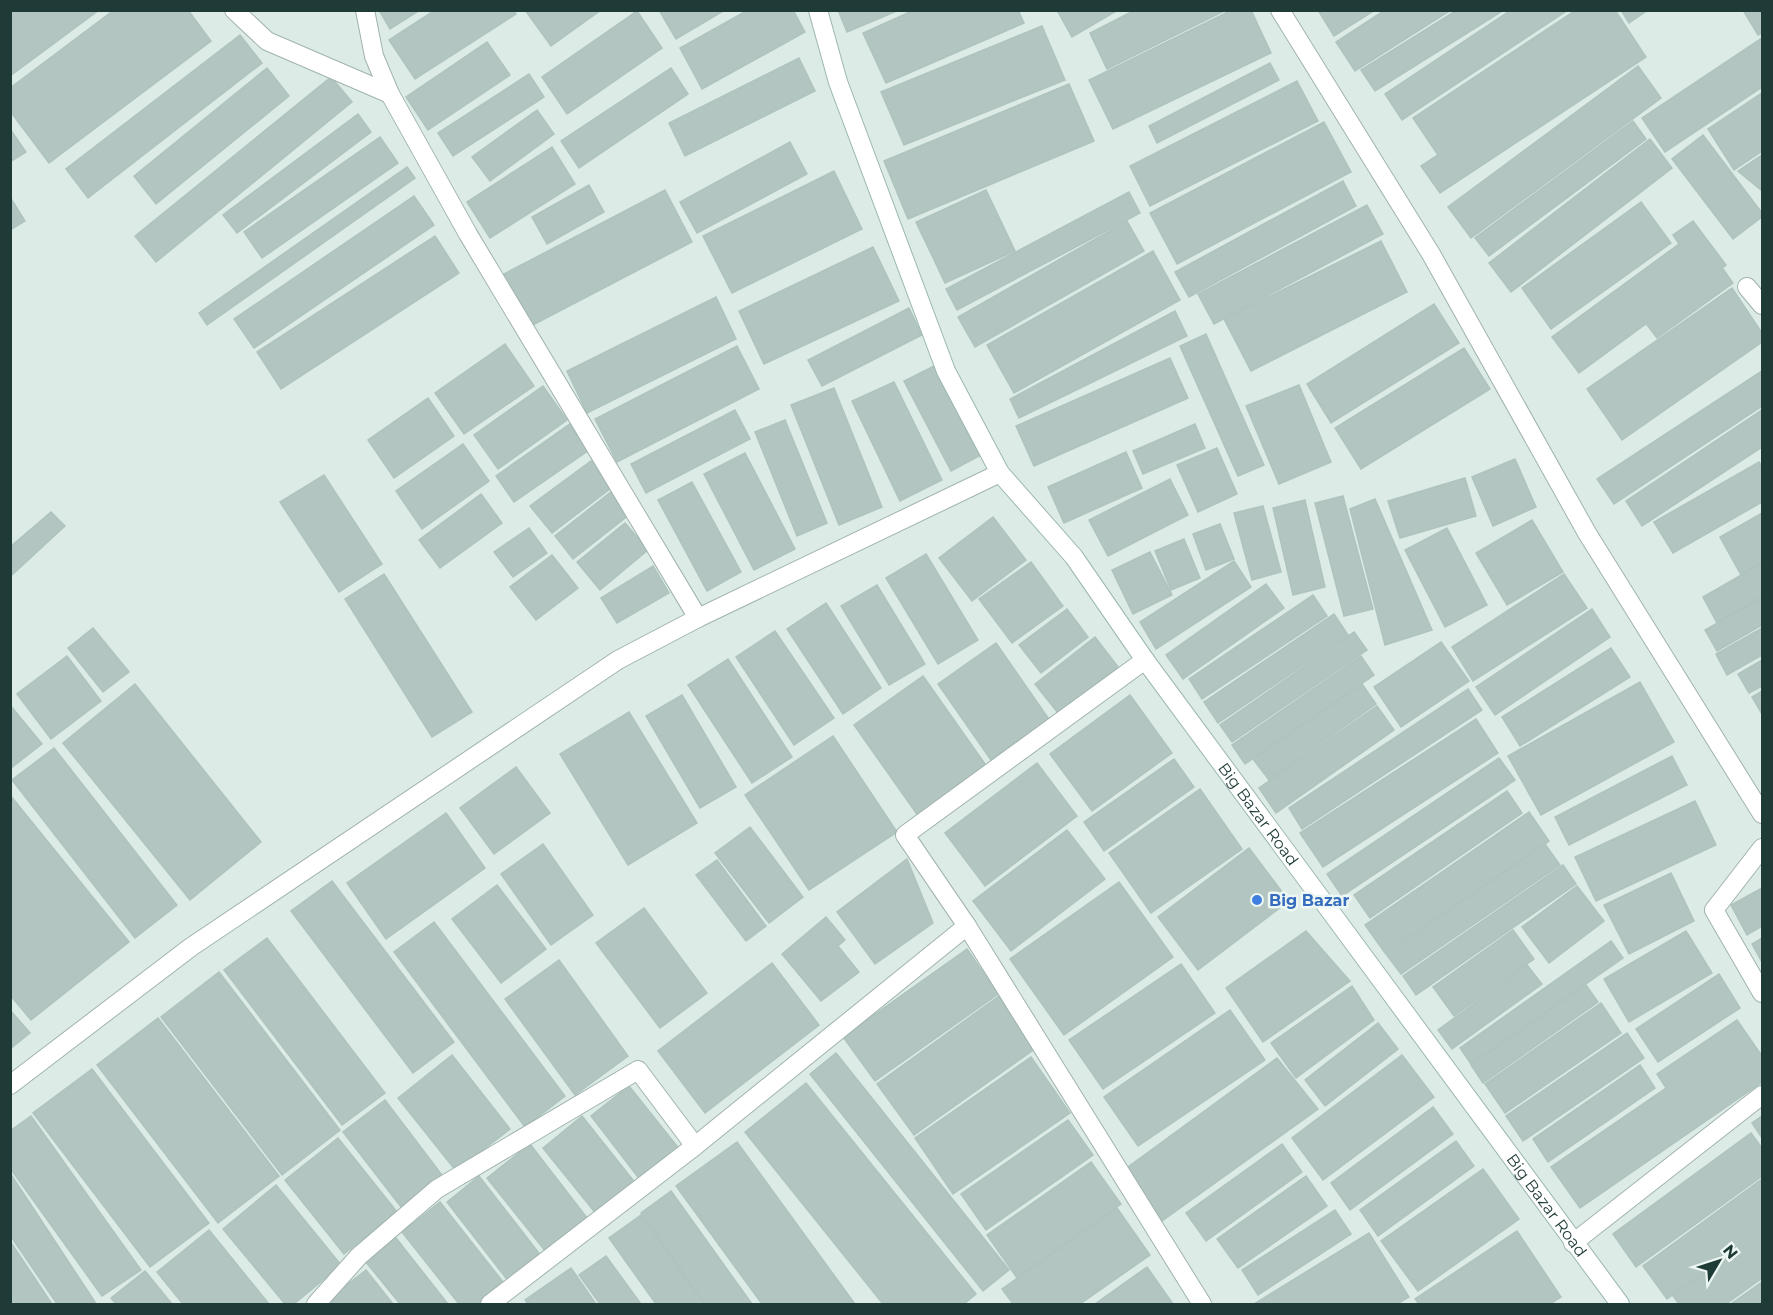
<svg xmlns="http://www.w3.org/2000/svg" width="1773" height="1315" viewBox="0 0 1773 1315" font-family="Montserrat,sans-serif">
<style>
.building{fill:#b2c5c0;stroke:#afc4be;stroke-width:1.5}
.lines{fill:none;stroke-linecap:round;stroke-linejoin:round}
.street-casing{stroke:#a0b3ae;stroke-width:20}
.secondary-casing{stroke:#9bb7b1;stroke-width:20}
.street{stroke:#fff;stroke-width:18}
.secondary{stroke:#fff;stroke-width:18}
.shop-dot{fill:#3f7fe0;stroke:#edf7f3;stroke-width:2}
.labels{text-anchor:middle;stroke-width:5;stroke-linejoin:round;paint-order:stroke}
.street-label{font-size:16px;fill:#1e3b37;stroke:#edf7f3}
.shop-label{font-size:16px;font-weight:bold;fill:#366cbe;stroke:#edf7f3;text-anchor:start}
</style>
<rect width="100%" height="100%" fill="#ddebe6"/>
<!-- building -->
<g class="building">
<path d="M10 10H99L10 76Z"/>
<path d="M114 10H188L211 41 49 163 10 111V88Z"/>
<path d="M379 10H420L390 29Z"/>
<path d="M435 10H514L516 14 415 79 389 40Z"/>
<path d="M525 10H601L551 46Z"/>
<path d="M659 10H725L676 39Z"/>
<path d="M748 10H793L805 32 702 89 680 48Z"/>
<path d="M838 10H899L847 32Z"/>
<path d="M914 10H1018L1024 23 886 83 863 33Z"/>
<path d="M1057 10H1118L1072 37Z"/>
<path d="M1135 10H1226L1107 69 1090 33Z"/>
<path d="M1232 10H1251L1271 53 1113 129 1089 80Z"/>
<path d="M1318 10H1375L1334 36Z"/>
<path d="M1385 10H1451L1355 71 1336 42Z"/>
<path d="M1457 10H1504L1375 91 1361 70Z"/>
<path d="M1511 10H1568L1402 120 1385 94Z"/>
<path d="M1576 10H1615L1646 57 1440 193 1421 166 1438 155 1413 118Z"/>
<path d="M1621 10H1648L1629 23Z"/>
<path d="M1743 10H1762V33L1758 35Z"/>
<path d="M637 11 662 48 567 114 542 77Z"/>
<path d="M1042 26 1065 80 904 145 881 92Z"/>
<path d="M240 35 262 63 88 198 66 169Z"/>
<path d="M1762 38V87L1665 152 1642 118Z"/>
<path d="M487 42 510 75 428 130 406 97Z"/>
<path d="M799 58 815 91 685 156 669 123Z"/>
<path d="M1270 63 1279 80 1157 143 1149 126Z"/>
<path d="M1638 66 1661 98 1471 238 1448 207Z"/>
<path d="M267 68 289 96 156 204 134 176Z"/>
<path d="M671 68 688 94 579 168 561 141Z"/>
<path d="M529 74 544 97 453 156 438 133Z"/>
<path d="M331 77 352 102 156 262 135 236Z"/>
<path d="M1297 81 1318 121 1150 206 1130 166Z"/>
<path d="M1069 84 1094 141 908 219 884 161Z"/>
<path d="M1762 93V151L1734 170 1708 129Z"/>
<path d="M537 110 554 134 490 181 472 157Z"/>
<path d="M358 114 371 132 237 233 223 215Z"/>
<path d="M1633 121 1646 139 1489 256 1475 238Z"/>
<path d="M1324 122 1351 172 1177 264 1150 213Z"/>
<path d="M10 129 26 152 10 162Z"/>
<path d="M1703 135 1762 213V217L1733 239 1672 159Z"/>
<path d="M380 137 398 163 262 258 244 232Z"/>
<path d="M1650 139 1672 168 1511 292 1489 263Z"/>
<path d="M790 142 807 174 697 233 680 202Z"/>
<path d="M552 147 575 184 490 238 467 202Z"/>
<path d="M1762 155V191L1738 171Z"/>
<path d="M407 167 415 178 207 325 199 313Z"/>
<path d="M834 171 862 229 732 293 703 236Z"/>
<path d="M1343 181 1356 206 1189 297 1175 272Z"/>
<path d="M589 185 604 212 547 244 532 217Z"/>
<path d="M665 190 692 242 529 327 502 275Z"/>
<path d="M986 190 1015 251 945 283 916 222Z"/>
<path d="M1129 192 1140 213 957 310 946 289Z"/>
<path d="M414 196 434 225 254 348 234 319Z"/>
<path d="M10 197 25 221 10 230Z"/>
<path d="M1641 202 1671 243 1551 329 1522 288Z"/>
<path d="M1367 205 1383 234 1214 324 1198 294Z"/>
<path d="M1127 221 1144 251 975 347 958 317Z"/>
<path d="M1693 221 1726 265 1579 373 1552 337 1679 244 1673 235Z"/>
<path d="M435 236 459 273 281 389 257 352Z"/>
<path d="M1381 241 1407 292 1251 371 1224 319Z"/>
<path d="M873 247 899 301 764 364 739 311Z"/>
<path d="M1153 251 1180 300 1014 393 987 345Z"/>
<path d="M1723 269 1733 283 1657 338 1647 325Z"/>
<path d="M1732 288 1762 333V342L1622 440 1587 389Z"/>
<path d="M716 297 736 339 587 413 567 371Z"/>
<path d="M1434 304 1459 343 1331 423 1307 384Z"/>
<path d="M909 308 922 335 822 386 808 360Z"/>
<path d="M1175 311 1187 336 1019 418 1010 399Z"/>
<path d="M1206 334 1264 465 1238 476 1180 346Z"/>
<path d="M505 344 534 386 464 434 435 393Z"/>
<path d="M737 346 759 389 617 462 595 419Z"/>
<path d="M1464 348 1490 389 1361 469 1335 428Z"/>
<path d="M1170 358 1188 398 1034 466 1016 426Z"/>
<path d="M934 366 981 455 951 471 904 381Z"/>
<path d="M1762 371V406L1614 504 1597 479Z"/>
<path d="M894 382 942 480 900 501 852 401Z"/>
<path d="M1299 385 1331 462 1279 484 1246 406Z"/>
<path d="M543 386 567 420 498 469 474 435Z"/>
<path d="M834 388 882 507 839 525 791 405Z"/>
<path d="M428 398 454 436 394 478 368 440Z"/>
<path d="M735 410 750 439 646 493 631 464Z"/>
<path d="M1762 410V447L1642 526 1626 501Z"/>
<path d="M785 420 827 523 797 536 755 432Z"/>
<path d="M574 421 592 448 514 502 496 476Z"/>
<path d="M1195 424 1205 448 1143 474 1133 451Z"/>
<path d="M463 444 489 481 422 529 396 491Z"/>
<path d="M1217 448 1237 494 1198 512 1177 465Z"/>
<path d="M1126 452 1142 488 1064 523 1048 487Z"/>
<path d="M745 453 795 549 754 570 704 474Z"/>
<path d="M595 458 615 485 552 533 530 506Z"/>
<path d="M1515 459 1536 507 1493 526 1472 477Z"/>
<path d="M1759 462 1762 467V502L1673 553 1654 522Z"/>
<path d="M324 475 382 564 339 592 280 502Z"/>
<path d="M1465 478 1476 516 1400 538 1388 501Z"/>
<path d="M1170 479 1188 515 1108 556 1089 520Z"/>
<path d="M692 482 741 572 707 591 658 500Z"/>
<path d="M612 491 630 514 573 559 555 536Z"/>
<path d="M481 494 502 523 440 568 419 540Z"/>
<path d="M1343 496 1373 609 1344 616 1315 503Z"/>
<path d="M1375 499 1432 630 1385 645 1350 509Z"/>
<path d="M1305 500 1325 587 1293 595 1273 508Z"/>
<path d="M1263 506 1281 572 1252 580 1234 513Z"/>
<path d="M51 512 65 526 12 575 10 547Z"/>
<path d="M1762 513V562L1741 575 1720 537Z"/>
<path d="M993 517 1026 560 972 601 939 558Z"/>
<path d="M1532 520 1563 572 1507 605 1476 553Z"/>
<path d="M625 523 648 550 600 590 577 562Z"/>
<path d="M1220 524 1234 559 1206 570 1193 534Z"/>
<path d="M529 528 547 553 513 577 494 552Z"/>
<path d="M1447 528 1487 605 1445 627 1405 550Z"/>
<path d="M1184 539 1200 578 1171 590 1155 551Z"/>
<path d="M1150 552 1172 595 1133 614 1112 570Z"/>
<path d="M926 554 978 640 938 664 886 578Z"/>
<path d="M552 555 578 588 536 620 510 587Z"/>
<path d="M1234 561 1251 587 1156 649 1140 622Z"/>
<path d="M1031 562 1063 606 1012 643 979 599Z"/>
<path d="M1762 563V597L1717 623 1703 597Z"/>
<path d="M653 566 669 593 617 623 601 598Z"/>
<path d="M384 574 472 712 432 737 345 599Z"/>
<path d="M1564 574 1587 608 1473 681 1452 647Z"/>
<path d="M1266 584 1284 608 1183 679 1166 655Z"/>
<path d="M877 585 925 664 889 685 841 606Z"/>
<path d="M1313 595 1327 616 1202 699 1189 679Z"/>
<path d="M1762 598V625L1717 651 1705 630Z"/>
<path d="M826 603 881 688 843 714 787 629Z"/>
<path d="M1067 609 1088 637 1041 673 1019 645Z"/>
<path d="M1592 609 1610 637 1495 715 1476 687Z"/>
<path d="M1334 614 1348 635 1218 723 1204 702Z"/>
<path d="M93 628 129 672 103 692 68 648Z"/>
<path d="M1762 628V655L1727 675 1716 654Z"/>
<path d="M775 631 834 718 794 745 736 657Z"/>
<path d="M1354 632 1367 650 1232 742 1220 725Z"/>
<path d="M1095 637 1122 672 1062 718 1035 684Z"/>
<path d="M1441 642 1469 681 1401 727 1374 687Z"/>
<path d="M996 643 1051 722 993 763 938 684Z"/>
<path d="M1611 648 1630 677 1520 746 1502 717Z"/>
<path d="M67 656 101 701 51 739 17 694Z"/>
<path d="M1361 656 1374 675 1245 764 1232 745Z"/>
<path d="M728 659 792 757 752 783 688 685Z"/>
<path d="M1762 660V686L1749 693 1738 674Z"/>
<path d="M923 676 990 771 921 820 854 725Z"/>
<path d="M1640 682 1674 742 1541 815 1508 756Z"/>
<path d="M135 684 261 842 190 900 63 743Z"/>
<path d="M1362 684 1376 704 1269 780 1253 759Z"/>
<path d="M1468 689 1482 710 1302 829 1289 808Z"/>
<path d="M1762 691V714L1752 697Z"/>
<path d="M682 695 736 787 700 808 646 716Z"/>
<path d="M1130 695 1172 753 1092 811 1050 754Z"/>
<path d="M10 705 42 744 11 768H10Z"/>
<path d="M1377 706 1394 730 1276 813 1259 788Z"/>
<path d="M629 712 697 823 628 865 560 754Z"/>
<path d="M1476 719 1498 753 1323 867 1300 833Z"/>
<path d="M833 736 897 832 809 890 745 795Z"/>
<path d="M54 748 177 905 135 938 12 780Z"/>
<path d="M1672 756 1687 785 1569 845 1555 817Z"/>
<path d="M1499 758 1515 780 1342 896 1327 874Z"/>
<path d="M1174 759 1194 787 1104 851 1084 822Z"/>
<path d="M1037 763 1077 816 985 886 945 833Z"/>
<path d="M516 767 550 813 494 854 460 808Z"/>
<path d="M1200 789 1242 849 1151 913 1109 853Z"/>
<path d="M1507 791 1522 813 1370 918 1354 895Z"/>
<path d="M10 795 129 942 31 1020 10 995Z"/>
<path d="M1695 801 1716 845 1596 901 1575 857Z"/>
<path d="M1529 812 1549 841 1385 953 1365 925Z"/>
<path d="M446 813 485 868 386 939 347 883Z"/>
<path d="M750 827 803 897 769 923 715 853Z"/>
<path d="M1067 830 1105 879 1011 951 973 901Z"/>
<path d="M543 844 593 915 551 945 501 874Z"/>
<path d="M1545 844 1560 865 1401 974 1386 954Z"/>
<path d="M1249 848 1289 901 1198 970 1158 917Z"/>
<path d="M907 859 933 923 875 964 837 912Z"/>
<path d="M717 860 766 926 746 941 696 875Z"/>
<path d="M1563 865 1576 884 1416 995 1403 976Z"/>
<path d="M1671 873 1694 921 1629 954 1604 905Z"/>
<path d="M332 881 454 1042 413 1073 291 911Z"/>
<path d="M1119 882 1173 957 1064 1035 1010 959Z"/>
<path d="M497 885 546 949 501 983 452 919Z"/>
<path d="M1577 886 1604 921 1549 963 1522 927Z"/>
<path d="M1762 888V926L1747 935 1731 905Z"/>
<path d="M644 908 707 993 660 1028 596 943Z"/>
<path d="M826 917 845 940 838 946 859 972 821 1001 782 954Z"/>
<path d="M434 922 565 1096 525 1127 394 952Z"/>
<path d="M1513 930 1534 959 1454 1016 1433 987Z"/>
<path d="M1306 931 1350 981 1263 1042 1226 988Z"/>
<path d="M1686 931 1712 973 1629 1022 1604 979Z"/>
<path d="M267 938 385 1093 342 1125 224 970Z"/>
<path d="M1762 938V962L1752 944Z"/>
<path d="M1611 941 1623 958 1471 1064 1460 1048Z"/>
<path d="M967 949 998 994 875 1081 843 1037Z"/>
<path d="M559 960 628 1056 575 1095 505 999Z"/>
<path d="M772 963 819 1025 705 1113 658 1051Z"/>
<path d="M1181 964 1215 1013 1103 1089 1069 1040Z"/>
<path d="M1527 965 1542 984 1452 1049 1438 1030Z"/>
<path d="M219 972 340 1130 282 1175 161 1017Z"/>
<path d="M1719 974 1740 1008 1658 1062 1636 1029Z"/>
<path d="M1586 985 1598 1002 1483 1083 1471 1065Z"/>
<path d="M1352 986 1374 1020 1296 1078 1271 1043Z"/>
<path d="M999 996 1036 1048 914 1135 877 1084Z"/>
<path d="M1601 1003 1621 1033 1505 1113 1485 1084Z"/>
<path d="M10 1010 30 1033 10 1049Z"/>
<path d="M1230 1010 1265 1060 1138 1146 1104 1097Z"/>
<path d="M158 1018 279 1176 218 1223 97 1065Z"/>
<path d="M1737 1020 1762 1056V1082L1580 1208 1551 1167 1666 1088 1657 1074Z"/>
<path d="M1378 1023 1398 1049 1325 1106 1305 1080Z"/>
<path d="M1627 1033 1644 1058 1523 1141 1506 1116Z"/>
<path d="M836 1053 1009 1270 983 1291 810 1074Z"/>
<path d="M452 1055 510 1129 456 1171 398 1098Z"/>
<path d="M1402 1055 1434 1097 1323 1180 1292 1138Z"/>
<path d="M1031 1057 1070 1113 953 1194 915 1138Z"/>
<path d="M1277 1058 1318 1109 1162 1221 1124 1170Z"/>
<path d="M1640 1065 1655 1088 1548 1162 1533 1139Z"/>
<path d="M92 1069 209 1223 150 1267 33 1113Z"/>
<path d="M806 1083 976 1294 964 1304H883L745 1132Z"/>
<path d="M629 1086 680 1150 641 1181 591 1116Z"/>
<path d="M385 1100 442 1175 401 1207 343 1132Z"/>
<path d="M1433 1107 1453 1134 1350 1210 1331 1183Z"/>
<path d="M31 1116 141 1270 102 1296 10 1168V1131Z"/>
<path d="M582 1116 636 1184 597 1215 543 1148Z"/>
<path d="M1762 1116V1138L1752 1123Z"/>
<path d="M1068 1120 1093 1155 986 1230 961 1194Z"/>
<path d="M1751 1133 1762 1148V1176L1636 1267 1613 1234Z"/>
<path d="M338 1138 397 1212 344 1254 285 1180Z"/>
<path d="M1456 1141 1474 1166 1378 1236 1360 1210Z"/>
<path d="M737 1142 855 1304H762L676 1186Z"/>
<path d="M530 1144 588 1219 546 1252 487 1178Z"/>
<path d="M1282 1144 1302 1172 1206 1241 1186 1213Z"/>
<path d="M1091 1162 1121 1204 1017 1278 987 1235Z"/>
<path d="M1483 1169 1519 1219 1418 1291 1381 1241Z"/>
<path d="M10 1173 95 1302 91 1304H57L10 1235Z"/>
<path d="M479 1176 542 1257 509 1282 447 1202Z"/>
<path d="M1306 1176 1327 1206 1238 1268 1217 1239Z"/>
<path d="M1762 1179V1229L1667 1299 1643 1266Z"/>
<path d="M276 1185 341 1265 294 1304H285L223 1229Z"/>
<path d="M671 1191 752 1304H705L641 1213Z"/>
<path d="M440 1202 507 1287 485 1304H459L402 1232Z"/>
<path d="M1117 1208 1150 1255 1080 1304H1013L1002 1289Z"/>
<path d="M1335 1210 1351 1234 1258 1295 1242 1270Z"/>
<path d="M641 1215 704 1304H656L609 1238Z"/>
<path d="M209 1230 269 1304H183L157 1272Z"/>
<path d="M1517 1231 1561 1297 1550 1304H1419L1415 1299Z"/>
<path d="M1762 1231V1278L1726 1304H1679L1673 1296Z"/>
<path d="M1369 1233 1409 1297 1397 1304H1254Z"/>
<path d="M396 1238 448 1304H400L366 1262Z"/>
<path d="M10 1241 52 1304H10Z"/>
<path d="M606 1256 641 1304H600L579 1275Z"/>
<path d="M1147 1267 1173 1304H1095Z"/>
<path d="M571 1268 596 1304H528L525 1300Z"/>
<path d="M366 1270 393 1304H329L326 1301Z"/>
<path d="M145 1271 172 1304H116L111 1298Z"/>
<path d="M1762 1282V1304H1731Z"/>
</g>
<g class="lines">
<!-- street casing -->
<g class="street-casing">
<g id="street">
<path d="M234 10 267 41 390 94"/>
<path d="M365 10 374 56 390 94 468 234 698 618"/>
<path d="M1280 10 1431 254 1587 533 1762 814"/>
<path d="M1747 287 1762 305"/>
<path d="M1145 660 905 835 967 926 1202 1304"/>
<path d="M1762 848 1714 910 1762 993"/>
<path d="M10 1085 191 947 618 660 698 618 1000 473"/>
<path d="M1573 1243 1762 1095"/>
<path d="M316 1304 359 1256 437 1189 638 1070 695 1146"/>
<path d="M490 1304 695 1146 967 926"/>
</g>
</g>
<!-- secondary casing -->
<g class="secondary-casing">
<g id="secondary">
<path id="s1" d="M818 10 838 82 946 371 1000 473 1074 557 1145 660 1620 1304"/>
</g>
</g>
<!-- street -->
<use href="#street" class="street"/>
<!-- secondary -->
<use href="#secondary" class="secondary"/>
</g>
<!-- markers -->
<circle class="shop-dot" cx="1257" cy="900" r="6"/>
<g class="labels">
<!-- street labels -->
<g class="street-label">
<text dy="6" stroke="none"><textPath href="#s1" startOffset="927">Big Bazar Road</textPath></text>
<text dy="6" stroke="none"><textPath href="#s1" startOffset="1413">Big Bazar Road</textPath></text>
</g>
<!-- shop labels -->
<g class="shop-label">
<text x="1269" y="906">Big Bazar</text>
</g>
</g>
<!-- border -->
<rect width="1773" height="1315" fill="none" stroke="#1e3b37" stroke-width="24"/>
<!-- north arrow -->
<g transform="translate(1719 1261) rotate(51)" stroke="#edf7f3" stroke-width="4.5" paint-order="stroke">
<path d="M0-4.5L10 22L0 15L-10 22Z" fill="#1e3b37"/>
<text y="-9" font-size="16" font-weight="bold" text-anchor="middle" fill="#1e3b37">N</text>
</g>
</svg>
